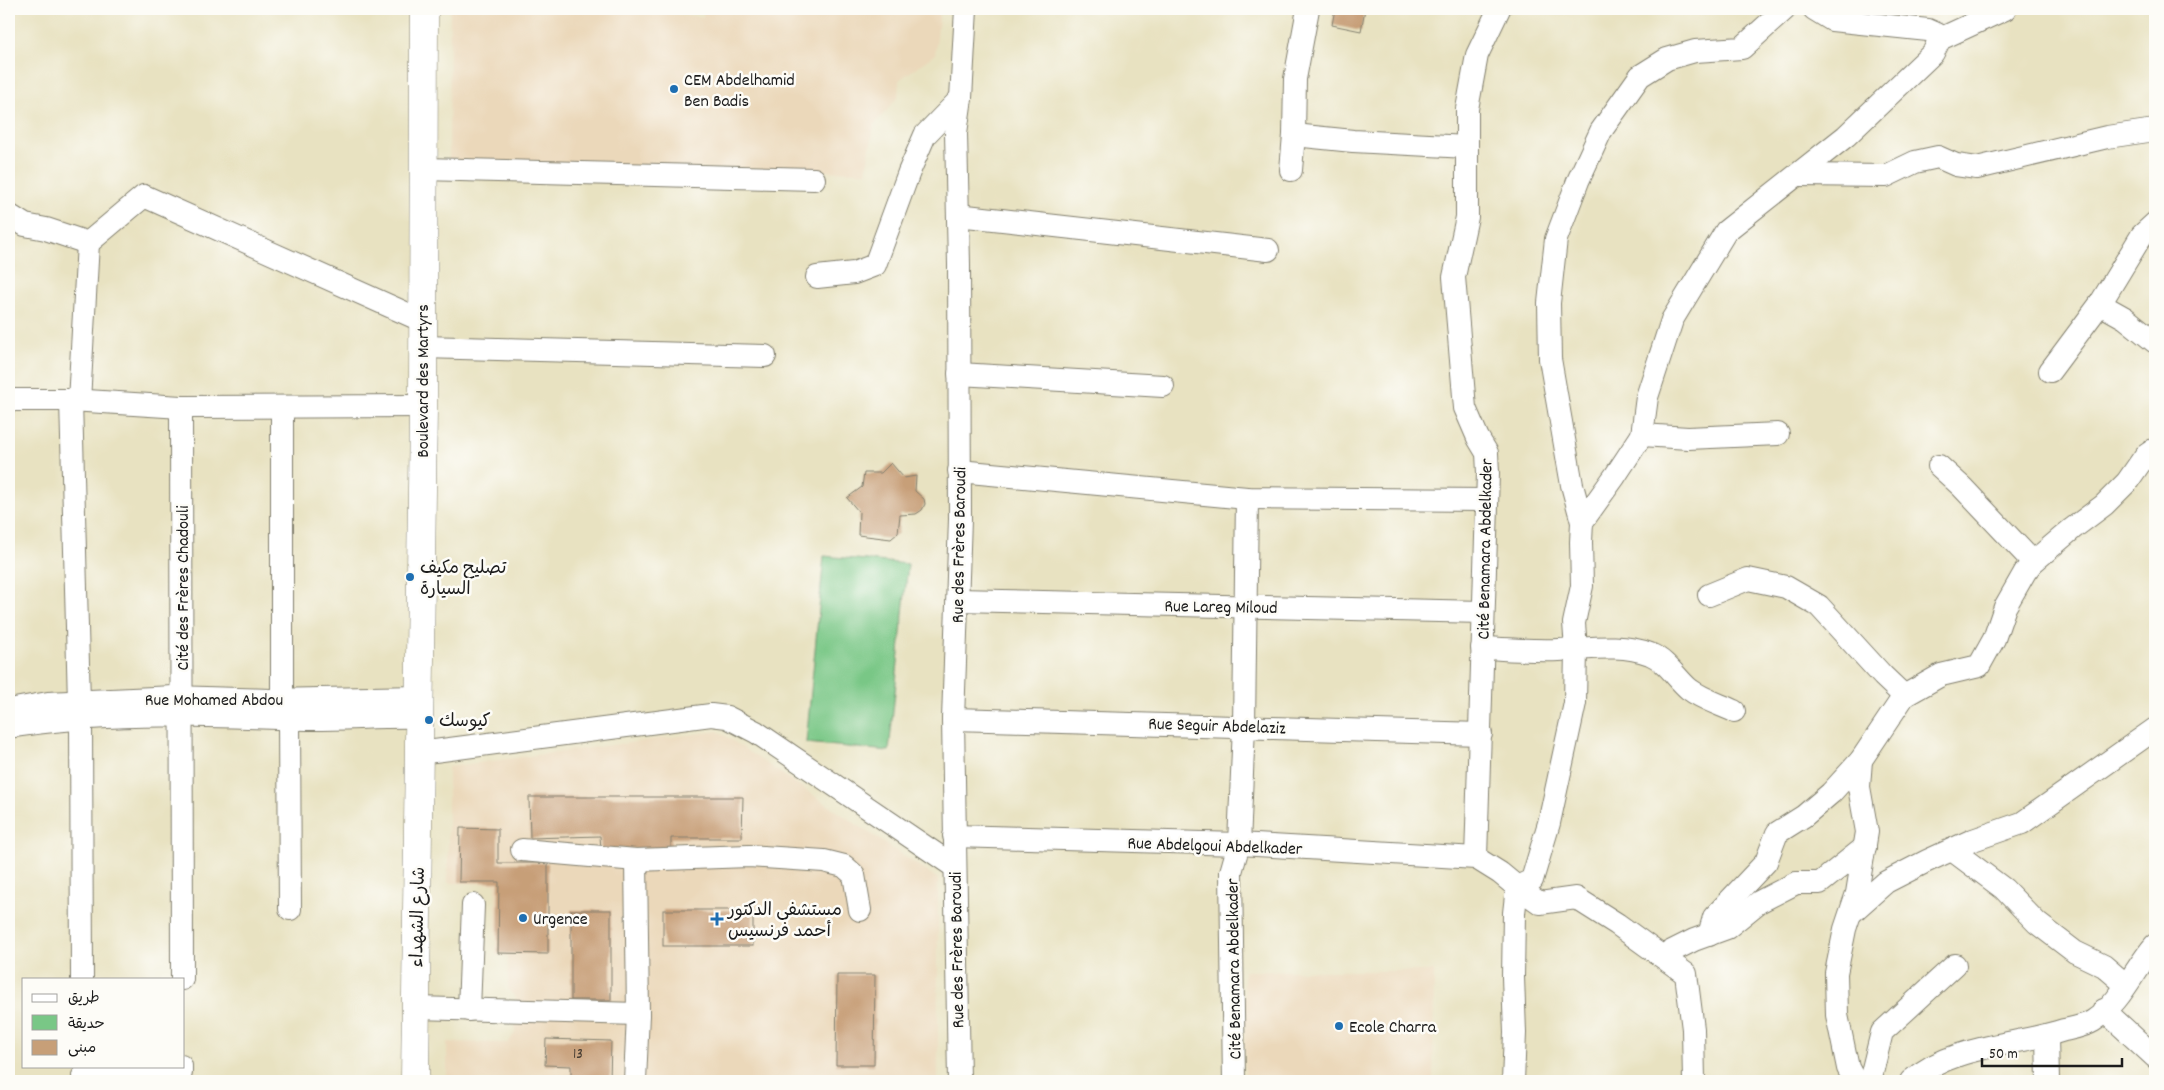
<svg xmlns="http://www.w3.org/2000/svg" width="2164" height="1090" viewBox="0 0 2164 1090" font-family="Dekko,'Playpen Sans Arabic',sans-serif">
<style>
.built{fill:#ebd8ba}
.green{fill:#79c786;stroke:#4a7251}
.building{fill:#c79f78}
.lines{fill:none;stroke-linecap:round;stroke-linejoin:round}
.minor-casing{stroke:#827f6e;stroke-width:24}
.major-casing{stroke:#827f6e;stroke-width:29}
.minor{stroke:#fff;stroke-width:22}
.major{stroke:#fff;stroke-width:28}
.poi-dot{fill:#1f6fb2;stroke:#fdfcf7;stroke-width:2}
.labels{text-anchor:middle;stroke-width:5;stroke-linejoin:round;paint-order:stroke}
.number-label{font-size:15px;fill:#473d33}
.poi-label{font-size:18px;fill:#1c1c1c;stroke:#fdfcf7;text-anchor:start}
.street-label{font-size:18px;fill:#1c1c1c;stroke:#fdfcf7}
</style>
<rect width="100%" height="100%" fill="#fdfcf7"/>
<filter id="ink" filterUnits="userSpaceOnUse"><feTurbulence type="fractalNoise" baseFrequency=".02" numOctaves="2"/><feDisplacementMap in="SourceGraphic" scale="10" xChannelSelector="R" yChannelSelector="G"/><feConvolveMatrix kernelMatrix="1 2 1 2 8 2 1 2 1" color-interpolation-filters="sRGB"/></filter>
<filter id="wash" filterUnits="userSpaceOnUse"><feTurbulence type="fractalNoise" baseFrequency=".0096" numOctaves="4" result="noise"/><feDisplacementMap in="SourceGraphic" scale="20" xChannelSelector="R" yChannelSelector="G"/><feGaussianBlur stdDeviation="1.12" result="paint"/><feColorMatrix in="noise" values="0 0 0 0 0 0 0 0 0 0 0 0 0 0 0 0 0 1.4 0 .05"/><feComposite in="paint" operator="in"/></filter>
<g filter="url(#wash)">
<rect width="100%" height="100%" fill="#e8e2c1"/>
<!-- built -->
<g class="built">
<path d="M450 9H624L703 17 704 9H940L935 54 899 80 898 97 874 125 866 172 449 164Z"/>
<path d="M718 731 938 879V1081H447V1042L508 1043 515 1033 516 998 508 989V956L496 955V884L448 883V767Z"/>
<path d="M1244 971H1434L1433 1081H1245Z"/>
</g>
<!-- green -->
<path class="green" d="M824 556 908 564 889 751 806 743Z"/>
<g id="blocks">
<!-- building -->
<g class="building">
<path d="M1335 9H1365L1361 31 1332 25Z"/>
<path d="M891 463 904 478 916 476 915 491 924 499 925 504 922 510 916 514 900 515 898 533 891 539 858 535 859 512 847 498 862 487 864 473H881Z"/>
<path d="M529 797H743L742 838H671V849H601L600 836 530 838Z"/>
<path d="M460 828 498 829V863H548V954L498 953 499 882H459Z"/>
<rect x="571" y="910" width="40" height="90"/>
<rect x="663" y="910" width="90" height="36"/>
<path d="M837 975H875L874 1065H836Z"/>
<path d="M546 1039 611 1041 610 1081H571V1066L545 1065Z"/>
</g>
</g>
</g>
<g filter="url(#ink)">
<use href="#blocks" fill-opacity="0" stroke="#827f6e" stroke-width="1"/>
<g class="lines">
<!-- minor casing -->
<g class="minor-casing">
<g id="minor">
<path d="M1814 9 1832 20 1928 30 1937 34 1940 39"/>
<path d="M1294 135 1353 141 1467 147"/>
<path d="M423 169 814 179"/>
<path d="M1291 170 1294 135 1295 79 1308 9"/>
<path d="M1799 175 1886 176 1915 162 1938 157 1956 165 1977 168 2107 137 2155 130"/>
<path d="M9 215 25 225 46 229 88 243 144 196 423 321"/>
<path d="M958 215 1268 250"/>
<path d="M817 277 854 273 875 265 909 172 925 135 961 98"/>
<path d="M2100 304 2125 318 2155 342"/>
<path d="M423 347 765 356"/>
<path d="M2050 371 2100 304 2142 235 2155 223"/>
<path d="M959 374 1163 386"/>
<path d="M9 400H71L181 407 423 406"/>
<path d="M71 400 79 702"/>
<path d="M79 401 88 243"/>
<path d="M181 407 182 979"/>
<path d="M282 407V699L289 717 290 909"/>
<path d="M1642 435 1688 438 1778 434"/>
<path d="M1939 466 1962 487 2033 562"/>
<path d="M959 471 1247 498 1486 500"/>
<path d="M1582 522 1615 476 1642 435 1647 397 1672 320 1726 231 1846 136 1933 53 1940 39 2005 9"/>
<path d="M1709 595 1748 579 1786 587 1819 606 1883 676 1904 696"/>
<path d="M958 600 1483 612"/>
<path d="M1482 648C1508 649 1533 651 1559 650 1588 649 1621 643 1650 654 1667 661 1676 678 1689 689 1702 699 1719 704 1734 711"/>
<path d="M9 710 48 703 174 697 271 700 420 697"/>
<path d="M81 719 82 979"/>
<path d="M953 719 1481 734"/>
<path d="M9 727C109 710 212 716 313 719 349 719 384 716 420 717"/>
<path d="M419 753 711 715 727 717 756 732 955 867"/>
<path d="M954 836 1239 844 1476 858 1500 873 1517 887 1514 913 1513 977 1515 1033 1513 1081"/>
<path d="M522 850 636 860 749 856 824 861 844 866 854 875 860 910"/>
<path d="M1952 850 2004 889 2037 923 2075 952 2104 966 2126 985"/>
<path d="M1476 858 1488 473 1487 453 1478 438 1465 408 1454 277 1467 217V109L1477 55 1499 9"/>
<path d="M1517 887 1532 880 1549 823 1575 703 1576 649 1574 623 1582 586 1581 542 1582 522 1572 485 1550 359 1549 303 1556 239 1578 181 1601 131 1640 76 1667 59 1695 51 1742 48 1785 9"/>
<path d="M1517 887 1540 903 1576 898 1617 924 1686 974 1693 1029 1694 1081"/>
<path d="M1851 913 1886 882 1927 861 1973 840 2022 823 2155 729"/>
<path d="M1709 935 1714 917 1766 862 1777 833 1804 816 1831 793 1861 760 1904 696 1941 675 1979 666 1994 639 2005 607 2025 572 2033 562 2072 529 2104 505 2127 482 2145 456 2155 449"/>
<path d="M1662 956 1694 940 1727 928 1759 902 1796 883H1820L1865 847"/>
<path d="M416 1008 638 1014"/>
<path d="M469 1010 473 905"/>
<path d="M2104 1010 2155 1057"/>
<path d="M2047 1036 2048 1081"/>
<path d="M83 1076 181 1073V1066"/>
<path d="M635 1081 638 1014 636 860"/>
<path d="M959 1081 953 719 960 519 959 264 956 133 961 98 966 9"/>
<path d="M1234 1081 1231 872 1239 844 1244 726 1247 498"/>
<path d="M1855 1081 1848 1068 1837 1015 1836 973 1845 929 1857 893 1867 832 1859 787 1861 760"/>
<path d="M1870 1081 1882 1032 1955 965"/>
<path d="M1911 1081C1951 1045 2015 1046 2064 1030 2073 1028 2085 1026 2093 1021 2121 1003 2134 969 2155 945"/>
</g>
</g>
<!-- major casing -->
<g class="major-casing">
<path id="major" d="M415 1081 423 406 424 9"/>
</g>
<!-- minor -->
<use href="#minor" class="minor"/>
<!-- major -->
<use href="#major" class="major"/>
</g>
</g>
<!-- markers -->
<g class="poi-dot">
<circle cx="674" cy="89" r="5"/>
<circle cx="410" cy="577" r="5"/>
<circle cx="429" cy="720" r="5"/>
<circle cx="523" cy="918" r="5"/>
<path d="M714.5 911.5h5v5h5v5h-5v5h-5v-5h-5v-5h5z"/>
<circle cx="1339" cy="1026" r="5"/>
</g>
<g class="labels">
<!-- number labels -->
<g class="number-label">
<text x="578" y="1058">13</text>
</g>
<!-- poi labels -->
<g class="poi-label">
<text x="684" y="85">CEM Abdelhamid<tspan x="684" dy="21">Ben Badis</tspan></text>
<text x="420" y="573">تصليح مكيف<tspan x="420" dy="21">السيارة</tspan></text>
<text x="439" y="726">كيوسك</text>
<text x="728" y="915">مستشفى الدكتور<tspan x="728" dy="21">أحمد فرنسيس</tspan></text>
<text x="533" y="924">Urgence</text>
<text x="1349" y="1032">Ecole Charra</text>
</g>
<!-- street labels -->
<g class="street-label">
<text transform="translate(422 381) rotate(-90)" y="6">Boulevard des Martyrs</text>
<text transform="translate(958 545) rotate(-89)" y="6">Rue des Frères Baroudi</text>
<text transform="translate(1484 549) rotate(-89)" y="6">Cité Benamara Abdelkader</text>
<text transform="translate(182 588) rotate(-90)" y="6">Cité des Frères Chadouli</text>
<text transform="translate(1221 606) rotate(1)" y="6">Rue Lareg Miloud</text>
<text x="214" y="705">Rue Mohamed Abdou</text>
<text transform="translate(1217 725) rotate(2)" y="6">Rue Seguir Abdelaziz</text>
<text transform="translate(1215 845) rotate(2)" y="6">Rue Abdelgoui Abdelkader</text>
<text transform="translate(417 917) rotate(-89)" y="6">شارع الشهداء</text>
<text transform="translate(956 950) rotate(-91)" y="6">Rue des Frères Baroudi</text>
<text transform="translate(1233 969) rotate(-91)" y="6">Cité Benamara Abdelkader</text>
</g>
</g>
<!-- margin -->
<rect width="2164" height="1090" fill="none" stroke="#fdfcf7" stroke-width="30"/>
<!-- legend -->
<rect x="22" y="978" width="162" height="90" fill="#fdfcf7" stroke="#a3a29f"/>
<rect x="32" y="994" width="25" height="8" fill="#ffffff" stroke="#a3a29f"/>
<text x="68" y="1002" font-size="15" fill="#1c1c1c">طريق</text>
<rect x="32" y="1015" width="25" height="15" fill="#79c786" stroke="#a3a29f"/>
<text x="68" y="1028" font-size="15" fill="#1c1c1c">حديقة</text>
<rect x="32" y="1040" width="25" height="15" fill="#c79f78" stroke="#a3a29f"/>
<text x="68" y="1052" font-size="15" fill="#1c1c1c">مبنى</text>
<!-- scale -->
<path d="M1982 1058v8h140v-8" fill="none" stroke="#1c1c1c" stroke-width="2.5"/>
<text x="1989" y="1058" font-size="15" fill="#1c1c1c" stroke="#fdfcf7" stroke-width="4" paint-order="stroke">50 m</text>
</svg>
